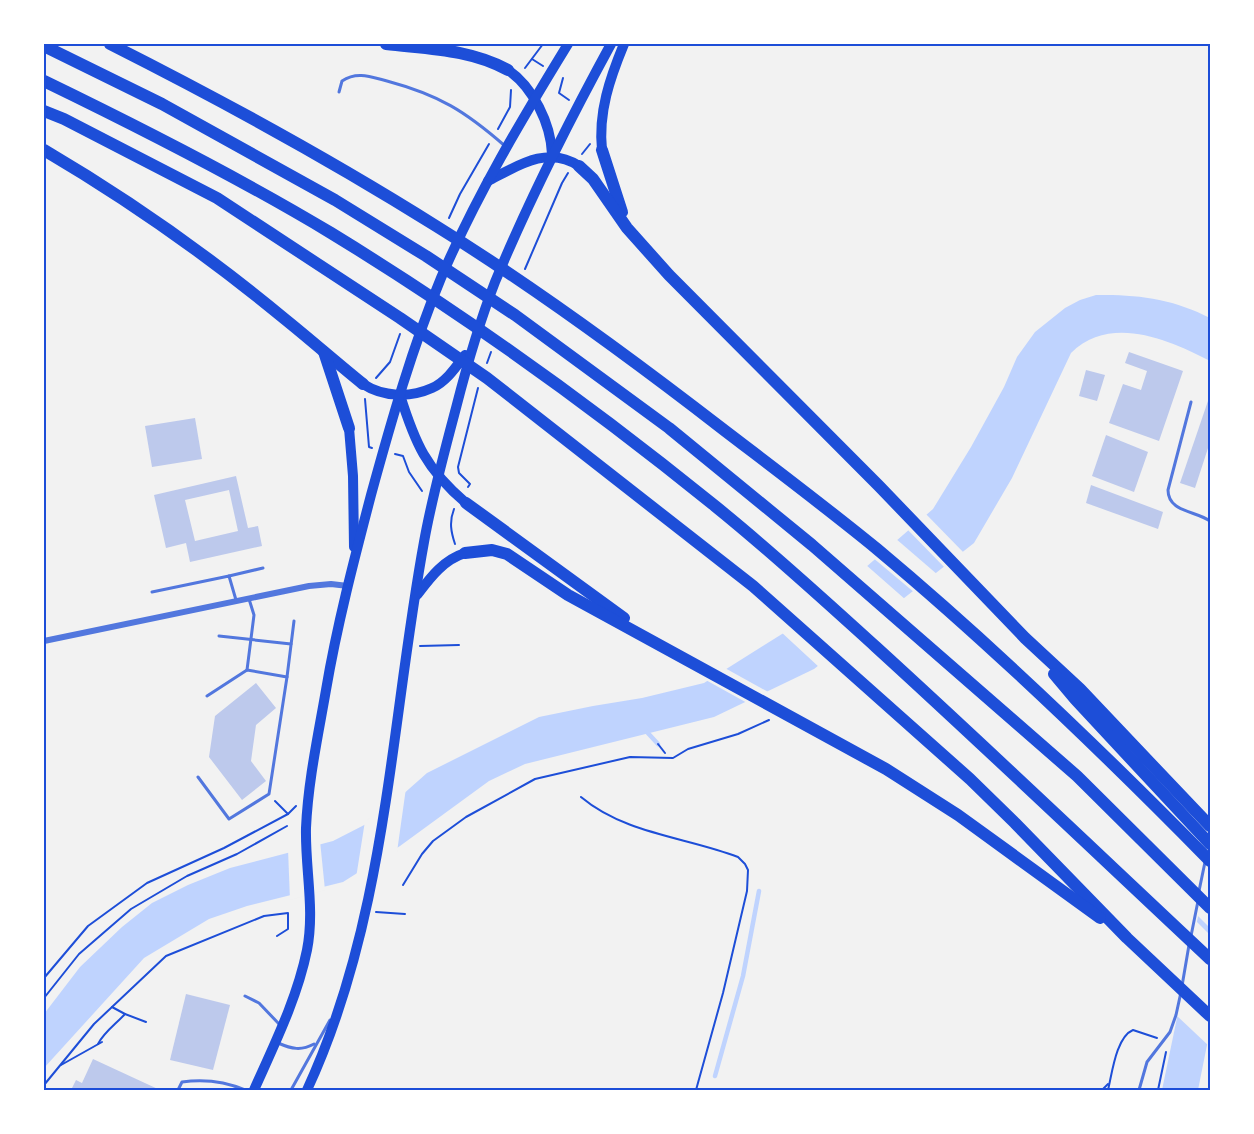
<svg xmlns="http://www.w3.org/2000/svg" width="1254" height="1134" viewBox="0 0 1254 1134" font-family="Signika,sans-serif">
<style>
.water{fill:#bfd3fe}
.pier{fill:#f2f2f2}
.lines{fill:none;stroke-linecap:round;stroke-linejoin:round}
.stream{stroke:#bfd3fe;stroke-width:4.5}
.building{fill:#bdc9ec;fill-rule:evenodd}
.path{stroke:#1d4ed8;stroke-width:2}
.service{stroke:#5277de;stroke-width:3}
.minor{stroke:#5277de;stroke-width:6}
.trunk{stroke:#1d4ed8;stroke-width:10}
.motorway{stroke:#1d4ed8;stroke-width:12}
.neatline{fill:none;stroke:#1d4ed8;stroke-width:2}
</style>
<rect width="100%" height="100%" fill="#f2f2f2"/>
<!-- water -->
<g class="water">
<path d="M1096 295C1137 294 1174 299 1210 318V361C1169 340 1111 314 1071 353L1012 478 974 543 814 669 714 717 525 764 489 781 400 846 343 882 247 906 209 919 144 958 44 1068V1014L80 967 122 927 152 903 188 885 230 868 333 841 374 820 427 773 539 717 593 706 642 698 704 683 806 619 933 509 971 447 1004 387 1017 357 1035 332 1065 308 1080 300Z"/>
<path d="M1210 859V1030L1198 1090H1162Z"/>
</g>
<!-- pier -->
<g class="pier">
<path d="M924 512 965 554 946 569 906 528Z"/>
<path d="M895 538 938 575 915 593 872 557Z"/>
<path d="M865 564 906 600 820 668 780 631 804 617Z"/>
<path d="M723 667 770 693 749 704 704 679Z"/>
<path d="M406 788 397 852 356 878 365 821 372 817Z"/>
<path d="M320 841 325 890 290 900 288 849Z"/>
<path d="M1210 856V928L1196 914 1208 859Z"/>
<path d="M1195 920 1210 935V1047L1176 1015Z"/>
</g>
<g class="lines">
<!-- stream -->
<g class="stream">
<path d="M646 731 658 744"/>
<path d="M715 1076 743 976 759 891"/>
</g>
</g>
<!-- building -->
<g class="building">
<path d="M1129 352 1183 371 1159 441 1109 423 1123 384 1141 390 1147 371 1125 363Z"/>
<path d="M1086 370 1105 375 1097 401 1079 396Z"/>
<path d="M1210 395V442L1195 488 1180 483Z"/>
<path d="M195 418 202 459 152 467 145 426Z"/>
<path d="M1106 435 1148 452 1134 492 1092 476Z"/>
<path d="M236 476 248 528 258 526 262 546 190 562 186 543 166 548 154 495ZM229 490 238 531 195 541 185 500Z"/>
<path d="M1091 485 1163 512 1158 529 1086 503Z"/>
<path d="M256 683 276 708 256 725 251 761 266 781 242 800 209 757 215 716Z"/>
<path d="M186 994 230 1005 213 1070 170 1060Z"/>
<path d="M93 1059 160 1090H71L76 1080 82 1083Z"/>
</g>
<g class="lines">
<!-- path -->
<g class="path">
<path d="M532 59 543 66"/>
<path d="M525 68 543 44"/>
<path d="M563 78 559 93 569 100"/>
<path d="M498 129 510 107 511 90"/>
<path d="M582 154 590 144"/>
<path d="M449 218 460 194 489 144"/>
<path d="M525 269 562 183 568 173"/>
<path d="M487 363 491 352"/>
<path d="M376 378 390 362 400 334"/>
<path d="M365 399 369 447 372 448"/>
<path d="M395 454 403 456 409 472 422 491"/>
<path d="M468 487 470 484 459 473 458 467 478 388"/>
<path d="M454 509C449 522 451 532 455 544"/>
<path d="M420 646 459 645"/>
<path d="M658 744 665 753"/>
<path d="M581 797C625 834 686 837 738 857L745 864 748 870 747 891 723 993 696 1090"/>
<path d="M275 801 288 814"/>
<path d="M403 885 422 854 433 841 466 817 535 779 630 757 673 758 688 749 738 734 769 720"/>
<path d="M376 912 405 914"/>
<path d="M44 978 88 926 147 883 224 848 288 814 296 806"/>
<path d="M44 998 79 954 131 909 187 876 237 854 287 826"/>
<path d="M112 1007 125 1014"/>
<path d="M98 1044C104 1032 116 1024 125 1014L146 1022"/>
<path d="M61 1065 102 1042"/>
<path d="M44 1085 94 1024 166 956 264 916 288 913V929L277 936"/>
<path d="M1102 1090 1108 1084"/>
<path d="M1108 1090C1112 1074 1116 1037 1133 1030L1157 1038"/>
<path d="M1158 1090 1166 1052"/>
</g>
<!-- service -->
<g class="service">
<path d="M339 92 342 81C357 71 371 77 387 81 439 95 465 111 505 146"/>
<path d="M1191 402 1168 490C1168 512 1196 511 1210 521"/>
<path d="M229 576 263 568"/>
<path d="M152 592 229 576 236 600"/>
<path d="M219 636 291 644"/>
<path d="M247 670 254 615 249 599"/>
<path d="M207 696 247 670 287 677"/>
<path d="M198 777 229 819 269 794 287 677 294 621"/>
<path d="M1199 891 1205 862"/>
<path d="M1191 936 1198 901"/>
<path d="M1182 986 1189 945"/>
<path d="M245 996 259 1003 280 1025"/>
<path d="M278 1043C292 1049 301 1051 314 1044"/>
<path d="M178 1090 182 1082C204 1079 224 1081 245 1090"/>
<path d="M291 1090 330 1020"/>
<path d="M1139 1090 1147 1062 1170 1032 1176 1015 1181 992"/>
</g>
<!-- minor -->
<path class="minor" d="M44 641 309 586 331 584 348 586"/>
<!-- trunk -->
<g class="trunk">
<path d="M508 70C533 87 551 124 552 154"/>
<path d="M602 150C598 112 610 78 624 44"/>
<path d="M488 181C517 166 548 145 579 166"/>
<path d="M363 384C383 397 410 398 432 388 446 382 456 367 465 355"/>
<path d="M400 395C415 443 426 469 466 503"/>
<path d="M349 428 353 476 354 547"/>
<path d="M417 595C430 578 443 560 465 553"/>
<path d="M254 1090C274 1045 297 999 307 950 315 909 305 869 306 828 308 782 318 736 326 690 337 625 354 560 371 495 391 422 412 348 441 278 476 196 522 119 568 44"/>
<path d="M307 1090C387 917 390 727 424 542 432 497 444 453 456 408 467 365 479 323 495 282 529 200 569 121 611 44"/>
</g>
<!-- motorway -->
<g class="motorway">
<path d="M110 44C221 100 331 160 436 226 536 288 631 358 724 430 775 469 827 508 877 549 993 646 1104 753 1210 861"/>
<path d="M386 44C428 49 470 49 508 70"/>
<path d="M44 46 162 104 335 200 426 256 515 315 669 428 812 545 1077 776 1210 908"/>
<path d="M44 81C141 128 238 177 331 233 465 315 593 407 715 506 771 551 823 599 876 647 989 750 1099 855 1210 959"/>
<path d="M44 111 64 119 217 198 400 318 487 378 753 586 970 779 1015 823 1127 938 1210 1016"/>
<path d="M44 150C129 200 210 257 286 320 312 341 337 363 363 384"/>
<path d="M602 150 622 212"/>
<path d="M579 166 593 179 627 228 669 275 879 486 1025 638 1080 689 1210 826"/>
<path d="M324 352 349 428"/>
<path d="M466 503 624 618"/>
<path d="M465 553 492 550 507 554 568 595 886 769 958 815 1100 918"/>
<path d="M1054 674 1075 699 1210 844"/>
</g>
</g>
<!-- border -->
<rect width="1254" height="1134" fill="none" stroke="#ffffff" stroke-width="90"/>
<rect x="45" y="45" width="1164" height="1044" class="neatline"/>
</svg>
